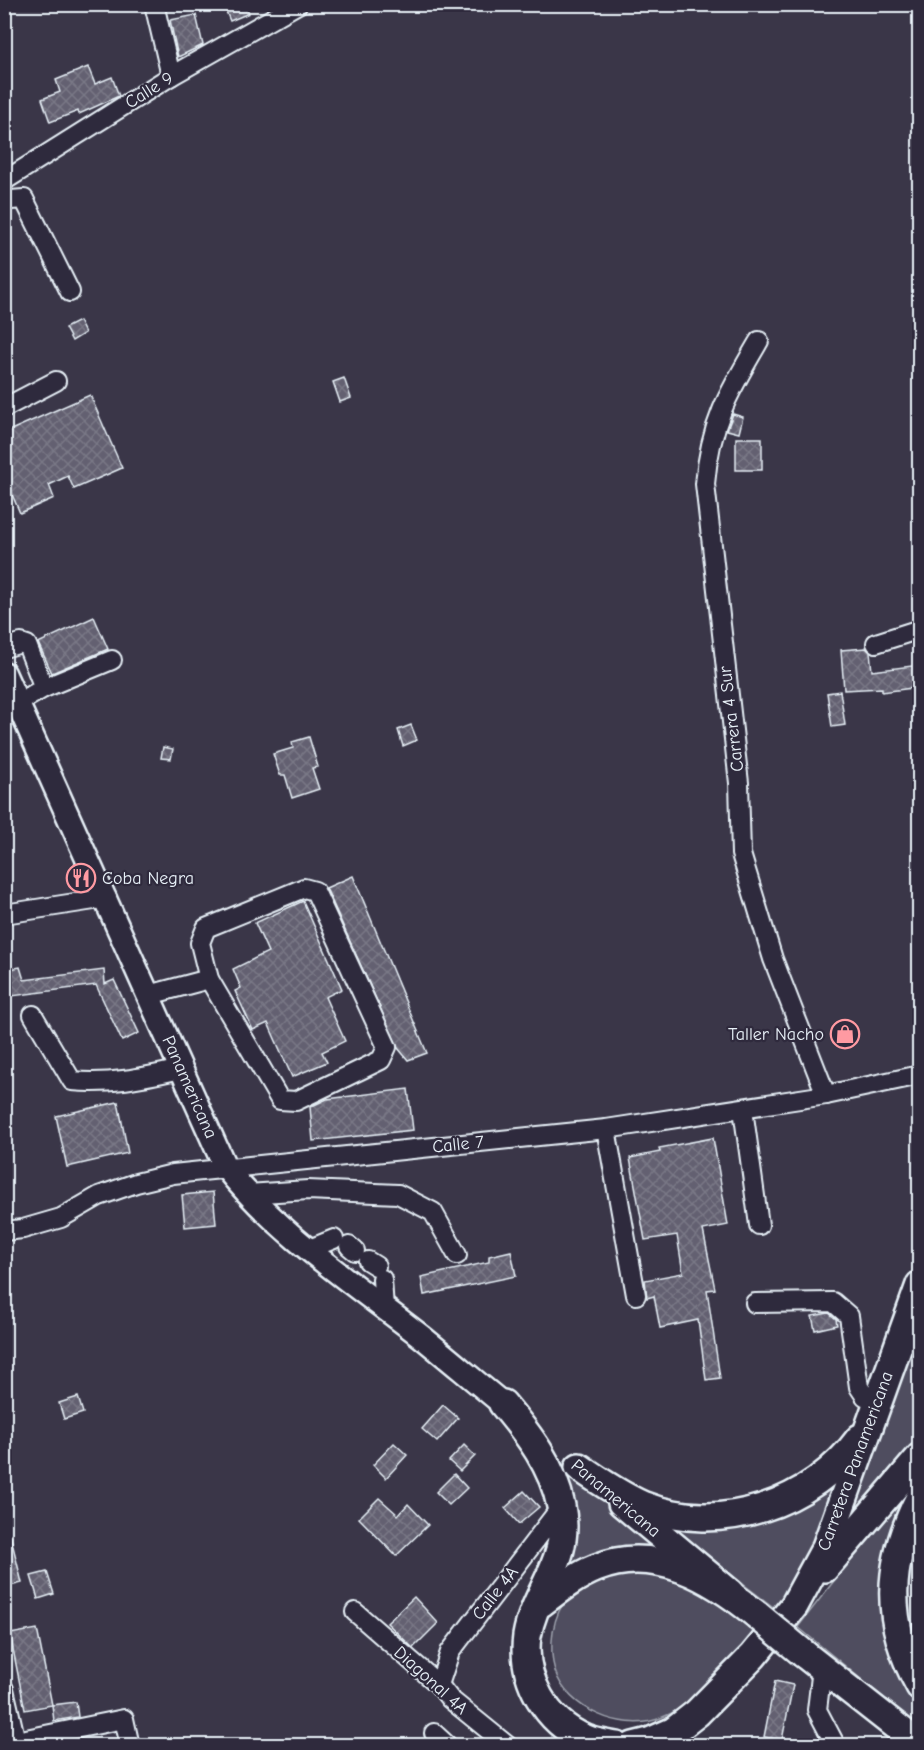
<svg xmlns="http://www.w3.org/2000/svg" width="924" height="1750" viewBox="0 0 924 1750" font-family="'Comic Neue',sans-serif">
<style>
.green{fill:#504e5f;stroke:#9ca0ac;stroke-width:1.5}
.building{fill:url(#building-cross-hatch);stroke:#e8f1f8;stroke-width:1.5}
.lines{fill:none;stroke-linecap:round;stroke-linejoin:round}
.minor-casing{stroke:#e8f1f8;stroke-width:22}
.major-casing{stroke:#e8f1f8;stroke-width:27}
.highway-casing{stroke:#e8f1f8;stroke-width:32}
.minor{stroke:#2f2a3d;stroke-width:18}
.major{stroke:#2f2a3d;stroke-width:22}
.highway{stroke:#2f2a3d;stroke-width:27}
.highway-bridge-casing{stroke:#e8f1f8;stroke-width:32;stroke-linecap:butt}
.highway-bridge{stroke:#2f2a3d;stroke-width:27}
.labels{text-anchor:middle;stroke-width:4.5;stroke-linejoin:round;paint-order:stroke}
.street-label{font-size:18px;fill:#e8f1f8;stroke:#2f2a3d}
.poi-label{font-size:18px;fill:#e8f1f8;stroke:#2f2a3d;text-anchor:start}
</style>
<defs>
<pattern id="building-cross-hatch" width="8" height="8" patternUnits="userSpaceOnUse" patternTransform="scale(1.5)"><rect width="8" height="8" fill="#636171"/><path d="M0 0l8 8M0 8l8-8" fill="none" stroke="#797886"/></pattern>
</defs>
<rect width="100%" height="100%" fill="#3a3648"/>
<filter id="ink" filterUnits="userSpaceOnUse"><feTurbulence type="fractalNoise" baseFrequency=".0167" numOctaves="2"/><feDisplacementMap in="SourceGraphic" scale="12" xChannelSelector="R" yChannelSelector="G"/><feConvolveMatrix kernelMatrix="1 2 1 2 8 2 1 2 1" color-interpolation-filters="sRGB"/></filter>
<g filter="url(#ink)">
<!-- green -->
<g class="green">
<path d="M919 1332V1440L846 1532Z"/>
<path d="M544 1450 683 1565 557 1576Z"/>
<path d="M854 1456 781 1613 635 1501 721 1525Z"/>
<path d="M919 1472V1479L894 1535 919 1695V1727L798 1627Z"/>
<path d="M615 1571 662 1573 706 1590 757 1634C728 1666 700 1704 658 1719 622 1732 567 1709 555 1671 551 1658 551 1645 553 1631 555 1620 560 1606 568 1598 576 1588 603 1578 615 1571Z"/>
</g>
<!-- building -->
<g class="building">
<path d="M223 4H245L249 13 230 21Z"/>
<path d="M196 15 203 45 178 57 170 20Z"/>
<path d="M88 67 95 84 112 77 119 96 79 114 78 111 50 122 42 99 60 92 56 80Z"/>
<path d="M79 321 85 333 72 341 65 328Z"/>
<path d="M344 378 351 398 340 402 333 382Z"/>
<path d="M90 395 122 468 74 489 68 476 49 485 54 498 20 513 7 483 4 484V433Z"/>
<path d="M733 414 743 417 739 433 727 430Z"/>
<rect x="736" y="438" width="26" height="32"/>
<path d="M94 617 108 649 52 673 38 643Z"/>
<path d="M866 648 870 652 872 671 920 665V687L882 692V688L844 690 841 650Z"/>
<path d="M840 691 845 725 832 727 827 693Z"/>
<path d="M411 725 417 740 403 746 398 730Z"/>
<path d="M309 737 318 767 312 768 319 789 292 798 285 775H280L273 754 293 748 292 742Z"/>
<path d="M163 747 173 749 171 759 161 758Z"/>
<path d="M353 876 427 1053 408 1060 398 1048 326 888Z"/>
<path d="M303 901 342 989 325 997 345 1041 322 1052 327 1062 292 1077 268 1023 253 1030 235 991 241 988 233 969 268 952 255 923Z"/>
<path d="M20 967 24 980 104 970 105 984 114 980 139 1033 122 1041 96 985 4 997V970Z"/>
<path d="M408 1089 413 1130 313 1141 310 1107 327 1099Z"/>
<path d="M118 1102 128 1153 67 1167 56 1116Z"/>
<path d="M713 1138 728 1225 703 1230 715 1289 707 1290 720 1378 706 1380 698 1320 660 1328 654 1296 647 1298 645 1280 683 1273 677 1235 645 1240 630 1158 660 1152 659 1148Z"/>
<path d="M213 1192 216 1224 185 1227 182 1195Z"/>
<path d="M511 1251 516 1276 424 1295 421 1277 489 1262V1256Z"/>
<path d="M829 1313 836 1319 837 1325 815 1330 812 1316Z"/>
<path d="M78 1397 83 1413 64 1419 59 1403Z"/>
<path d="M443 1405 458 1418 437 1442 422 1429Z"/>
<path d="M394 1443 407 1455 386 1478 373 1465Z"/>
<path d="M464 1445 475 1456 460 1471 449 1461Z"/>
<path d="M454 1474 467 1488 449 1505 436 1492Z"/>
<path d="M524 1491 539 1507 519 1524 505 1508Z"/>
<path d="M379 1498 398 1515 408 1504 428 1525 396 1556 359 1518Z"/>
<path d="M4 1534H10L22 1583 10 1586 4 1563Z"/>
<path d="M47 1572 54 1594 38 1599 31 1576Z"/>
<path d="M414 1597 438 1623 413 1648 387 1623Z"/>
<path d="M37 1629 52 1705 25 1710 10 1634Z"/>
<path d="M775 1681 793 1685 782 1740 764 1737Z"/>
<path d="M76 1702 78 1717 54 1721 52 1705Z"/>
</g>
<g class="lines">
<!-- minor casing -->
<g class="minor-casing">
<g id="minor">
<path d="M154 4 171 76"/>
<path d="M4 181 171 76 298 4"/>
<path d="M4 203 11 200 24 199 70 292"/>
<path d="M759 341C729 392 710 423 705 484L739 783 741 854 773 959 826 1095"/>
<path d="M4 408 56 381"/>
<path d="M876 643 920 629"/>
<path d="M4 648 21 643 27 645 44 688 18 703"/>
<path d="M44 688 112 660"/>
<path d="M304 888 315 891 387 1047 381 1060 296 1101 280 1100 209 979 200 943 206 928Z"/>
<path d="M4 914 107 898"/>
<path d="M149 995 209 979"/>
<path d="M33 1015 72 1081C110 1085 145 1077 182 1069"/>
<path d="M743 1109 759 1225"/>
<path d="M606 1129 636 1295"/>
<path d="M247 1194 308 1190 398 1194 433 1212 457 1255"/>
<path d="M4 1231 23 1229 61 1218 99 1196 136 1183 173 1174 606 1129 826 1095 920 1075"/>
<path d="M349 1246 355 1251"/>
<path d="M307 1250 334 1239"/>
<path d="M368 1261 376 1266"/>
<path d="M382 1279 384 1309"/>
<path d="M755 1303 833 1302 849 1316 859 1387 865 1396 878 1403"/>
<path d="M355 1612 439 1685 450 1699 508 1746"/>
<path d="M822 1668 817 1710 836 1746"/>
<path d="M439 1685 450 1652 561 1507"/>
<path d="M4 1689 17 1746"/>
<path d="M434 1733 448 1746"/>
<path d="M16 1741 124 1719 130 1746"/>
</g>
</g>
<!-- major casing -->
<g class="major-casing">
<path id="major" d="M4 673 225 1167C280 1236 353 1283 422 1337 449 1359 476 1382 503 1404"/>
</g>
<!-- highway casing -->
<g class="highway-casing">
<g id="highway">
<path d="M503 1404C529 1435 553 1466 561 1506 572 1561 535 1589 527 1636 521 1679 546 1722 586 1739 595 1743 607 1744 617 1746"/>
<path d="M579 1467C599 1481 620 1495 642 1505 720 1536 812 1504 860 1438"/>
<path d="M920 1497C887 1562 883 1621 920 1686"/>
<path d="M622 1503 730 1593"/>
<path d="M825 1568 920 1457"/>
<path d="M541 1603C558 1590 576 1576 596 1568 655 1544 712 1578 757 1615"/>
<path d="M804 1654 920 1745"/>
<path d="M633 1746 649 1742 674 1731 697 1713 753 1656 794 1606 826 1547 920 1285"/>
</g>
</g>
<!-- minor -->
<use href="#minor" class="minor"/>
<!-- major -->
<use href="#major" class="major"/>
<!-- highway -->
<use href="#highway" class="highway"/>
<!-- highway-bridge casing -->
<g class="highway-bridge-casing">
<path id="highway-bridge" d="M757 1615 804 1654"/>
</g>
<!-- highway-bridge -->
<use href="#highway-bridge" class="highway-bridge"/>
</g>
</g>
<!-- icons -->
<defs>
<g id="restaurant-ring" transform="scale(1.5)"><circle r="9.5" fill="#2f2a3d" stroke="#ff9aa2" stroke-width="1.5"/><path d="M-5-6h1v4h1v-4h1v4h1v-4h1v5L-1.5 .5V6h-2V.5L-5-1ZM5-6V6H3V1.5H1.5Q1.5-4 5-6Z" fill="#ff9aa2"/></g>
<g id="shop-ring" transform="scale(1.5)"><circle r="9.5" fill="#2f2a3d" stroke="#ff9aa2" stroke-width="1.5"/><path d="M-5-2.5h2.3a2.7 3.5 0 0 1 5.4 0H5L5.5 6h-11ZM-1.5-2.5h3a1.5 2.3 0 0 0-3 0Z" fill="#ff9aa2"/></g>
</defs>
<g fill-rule="evenodd">
<use href="#restaurant-ring" x="81" y="878"/>
<use href="#shop-ring" x="845" y="1034"/>
</g>
<g class="labels">
<!-- street labels -->
<g class="street-label">
<text transform="translate(149 90) rotate(-32)" y="6">Calle 9</text>
<text transform="translate(731 719) rotate(-97)" y="6">Carrera 4 Sur</text>
<text transform="translate(190 1087) rotate(66)" y="6">Panamericana</text>
<text transform="translate(458 1144) rotate(-6)" y="6">Calle 7</text>
<text transform="translate(855 1461) rotate(-70)" y="6">Carretera Panamericana</text>
<text transform="translate(616 1498) rotate(40)" y="6">Panamericana</text>
<text transform="translate(495 1593) rotate(-52)" y="6">Calle 4A</text>
<text transform="translate(431 1680) rotate(42)" y="6">Diagonal 4A</text>
</g>
<!-- poi labels -->
<g class="poi-label">
<text x="102" y="884">Coba Negra</text>
<text x="824" y="1040" text-anchor="end">Taller Nacho</text>
</g>
</g>
<!-- margin -->
<rect width="924" height="1750" fill="none" stroke="#2f2a3d" stroke-width="24"/>
<rect x="12" y="12" width="900" height="1726" fill="none" stroke="#e8f1f8" stroke-width="2" filter="url(#ink)"/>
</svg>
